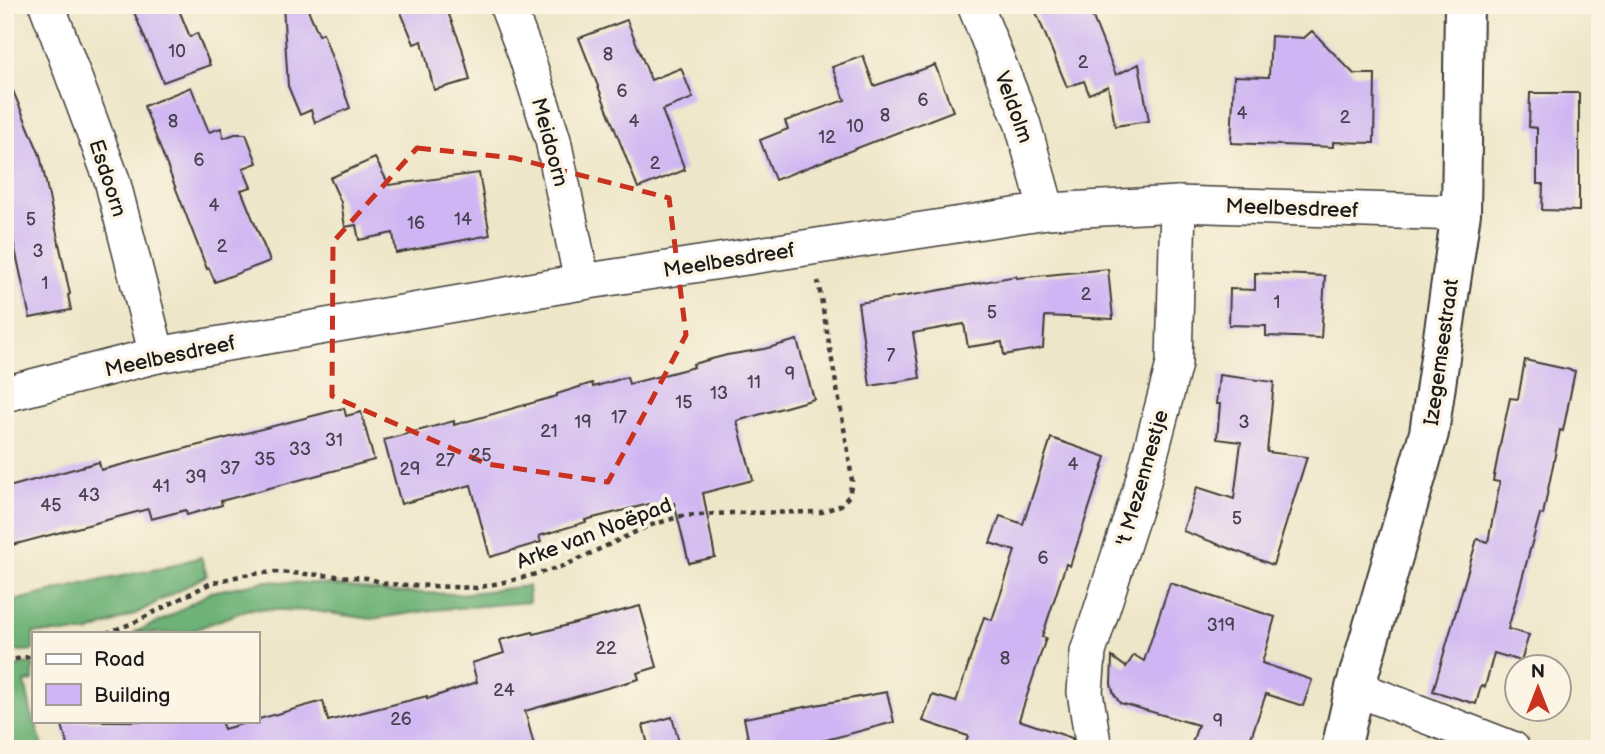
<svg xmlns="http://www.w3.org/2000/svg" width="1605" height="754" viewBox="0 0 1605 754" font-family="'Balsamiq Sans',sans-serif">
<style>
.forest{fill:#6eb277;stroke:#45674a;stroke-width:2}
.building{fill:#cfb5f3}
.lines{fill:none;stroke-linecap:round;stroke-linejoin:round}
.minor-casing{stroke:#3c3a36;stroke-width:38}
.tertiary-casing{stroke:#3c3a36;stroke-width:42}
.path{stroke:#3c3a36;stroke-width:4.5;stroke-dasharray:5 5;stroke-linecap:butt}
.minor{stroke:#fff;stroke-width:35}
.tertiary{stroke:#fff;stroke-width:38}
.marked{fill:none;stroke:#c8321e;stroke-width:5;stroke-dasharray:14 9;stroke-linejoin:round}
.labels{text-anchor:middle;stroke-width:7;stroke-linejoin:round;paint-order:stroke}
.number-label{font-size:18px;fill:#494252}
.street-label{font-size:21px;fill:#1c1c1c;stroke:#fcf5e5}
</style>
<rect width="100%" height="100%" fill="#fcf5e5"/>
<filter id="ink" filterUnits="userSpaceOnUse"><feTurbulence type="fractalNoise" baseFrequency=".0143" numOctaves="2"/><feDisplacementMap in="SourceGraphic" scale="14" xChannelSelector="R" yChannelSelector="G"/><feConvolveMatrix kernelMatrix="1 2 1 2 8 2 1 2 1" color-interpolation-filters="sRGB"/></filter>
<filter id="wash" filterUnits="userSpaceOnUse"><feTurbulence type="fractalNoise" baseFrequency=".00686" numOctaves="4" result="noise"/><feDisplacementMap in="SourceGraphic" scale="28" xChannelSelector="R" yChannelSelector="G"/><feGaussianBlur stdDeviation="1.57" result="paint"/><feColorMatrix in="noise" values="0 0 0 0 0 0 0 0 0 0 0 0 0 0 0 0 0 1.4 0 .05"/><feComposite in="paint" operator="in"/></filter>
<g filter="url(#wash)">
<rect width="100%" height="100%" fill="#eee6c8"/>
<!-- forest -->
<g class="forest">
<path d="M201 557 207 575 137 613 87 633H33V650L5 652V603L87 583 163 568Z"/>
<path d="M266 581 324 584 388 592 460 594 528 586 529 602 433 610 371 619 315 611 249 609 186 633H133L165 619 211 592Z"/>
<path d="M33 663V681L25 682 33 721H35L43 749H5V669Z"/>
</g>
<g id="blocks">
<!-- building -->
<g class="building">
<path d="M131 5H177L190 37 197 33 210 65 163 82Z"/>
<path d="M283 5H306L319 35 323 33 350 108 315 123 311 110 300 115 288 86Z"/>
<path d="M398 5H445L462 48 470 80 434 90 422 41 414 44Z"/>
<path d="M1033 5H1088L1116 75 1139 64 1149 121 1115 126 1108 86 1089 94 1084 81 1067 87Z"/>
<path d="M627 20 651 80 681 68 693 98 662 110 685 170 638 188 579 38Z"/>
<path d="M1312 31 1354 74H1375L1374 143 1333 142V147L1231 143 1234 76 1269 77 1271 36 1304 38Z"/>
<path d="M863 56 874 86 935 65 953 111 775 180 760 140 788 129 785 121 845 100 832 67Z"/>
<path d="M5 72 40 155 70 294 68 295 71 310 30 318 5 203Z"/>
<path d="M191 87 209 132 221 128 224 138 235 134H246L257 163 243 168 251 187 241 190 270 261 215 282 209 268 207 269 144 106Z"/>
<path d="M1530 93H1579V211L1542 210 1543 184H1537V128L1529 127Z"/>
<path d="M375 158 389 185 479 173 490 235 396 253 393 233 359 240 356 225 345 227 341 202 330 178Z"/>
<path d="M1108 269 1113 319 1045 316 1043 348 1004 355 1002 342 968 347 964 324 913 333 920 378 870 386 858 303 919 294 1016 276 1017 278Z"/>
<path d="M1255 273 1325 276 1321 338 1266 336V326L1229 325 1230 289 1255 290Z"/>
<path d="M797 340 814 399 737 421 753 480 703 493 715 557 689 563 674 503 651 510 649 504 585 520 586 522 539 536 541 542 490 557 471 485 401 504 384 440 454 421V425L557 396V394L592 383 593 387 627 377 629 384 694 367 693 364 727 355 764 349Z"/>
<path d="M1525 360 1575 371 1563 431 1560 430 1543 515 1540 514 1508 629 1529 635 1521 661 1494 653 1485 687 1481 686 1476 704 1433 691 1477 539 1488 542 1500 482 1493 481 1502 435 1510 398 1518 399Z"/>
<path d="M1219 375 1274 382 1267 452 1307 457 1273 565 1183 531 1197 487 1234 499 1241 442 1217 439 1220 404H1216Z"/>
<path d="M344 408 346 416 361 412 374 460 221 501 222 505 187 515 186 510 151 519 148 509 5 547V488L99 462 101 470Z"/>
<path d="M1051 438 1106 457 1070 566 1066 564 1042 637 1046 638 1019 720 1072 738 1074 749H964L968 736 923 721 932 695 956 702 984 617 992 620 1015 551 990 543 1000 516 1023 524Z"/>
<path d="M1170 583 1275 617 1262 663 1312 680 1303 706 1266 694 1247 749H1190L1198 725 1120 703 1114 694 1111 684 1112 657 1126 667 1134 655 1144 661Z"/>
<path d="M640 606 657 667 637 673 639 679 525 711 535 749H69L62 725 78 721H221L224 729 323 701 328 721 427 696V699L477 682 472 663 504 653 500 640 533 632 534 634Z"/>
<path d="M887 692 894 722 826 740 776 749H750L744 718Z"/>
<path d="M672 717 681 749H649L643 725Z"/>
</g>
</g>
</g>
<g filter="url(#ink)">
<use href="#blocks" fill-opacity="0" stroke="#3c3a36" stroke-width="2"/>
<g class="lines">
<!-- minor casing -->
<g class="minor-casing">
<g id="minor">
<path d="M47 5 112 180 157 355"/>
<path d="M507 5 526 55 553 140 582 282"/>
<path d="M975 5 1023 125 1047 211"/>
<path d="M5 394 157 355 582 282 1047 211 1178 204 1461 213"/>
<path d="M1355 688 1512 749"/>
<path d="M1094 749 1085 692 1088 652 1142 485 1174 364 1178 204"/>
</g>
</g>
<!-- tertiary casing -->
<g class="tertiary-casing">
<path id="tertiary" d="M1341 749 1355 688 1429 433 1461 213 1464 5"/>
</g>
<!-- path -->
<g class="path">
<path d="M106 633 133 623 211 583 244 575 275 572 367 578 387 584 476 588 518 579 564 566 648 526 682 516 732 513 822 512 841 505 849 496 852 481 848 451 818 281"/>
<path d="M5 661 33 656"/>
</g>
<!-- minor -->
<use href="#minor" class="minor"/>
<!-- tertiary -->
<use href="#tertiary" class="tertiary"/>
</g>
</g>
<!-- marked area -->
<path class="marked" d="M417 148 514 158 669 198 686 335 608 482 487 464 332 396 333 242Z"/>
<g class="labels">
<!-- number labels -->
<g class="number-label">
<text x="177" y="57">10</text>
<text x="608" y="60">8</text>
<text x="1083" y="68">2</text>
<text x="622" y="97">6</text>
<text x="923" y="106">6</text>
<text x="1242" y="119">4</text>
<text x="885" y="121">8</text>
<text x="1345" y="123">2</text>
<text x="173" y="127">8</text>
<text x="634" y="127">4</text>
<text x="855" y="132">10</text>
<text x="827" y="143">12</text>
<text x="199" y="166">6</text>
<text x="655" y="169">2</text>
<text x="214" y="211">4</text>
<text x="31" y="225">5</text>
<text x="463" y="225">14</text>
<text x="416" y="229">16</text>
<text x="222" y="252">2</text>
<text x="38" y="257">3</text>
<text x="45" y="289">1</text>
<text x="1086" y="300">2</text>
<text x="1277" y="308">1</text>
<text x="992" y="318">5</text>
<text x="891" y="361">7</text>
<text x="790" y="380">9</text>
<text x="754" y="388">11</text>
<text x="719" y="399">13</text>
<text x="684" y="408">15</text>
<text x="619" y="423">17</text>
<text x="583" y="428">19</text>
<text x="1244" y="428">3</text>
<text x="549" y="437">21</text>
<text x="334" y="446">31</text>
<text x="300" y="455">33</text>
<text x="481" y="461">25</text>
<text x="265" y="465">35</text>
<text x="445" y="466">27</text>
<text x="1073" y="470">4</text>
<text x="230" y="474">37</text>
<text x="410" y="475">29</text>
<text x="196" y="483">39</text>
<text x="161" y="492">41</text>
<text x="89" y="501">43</text>
<text x="51" y="511">45</text>
<text x="1237" y="524">5</text>
<text x="1043" y="564">6</text>
<text x="1221" y="631">319</text>
<text x="606" y="654">22</text>
<text x="1005" y="664">8</text>
<text x="504" y="696">24</text>
<text x="401" y="725">26</text>
<text x="1218" y="727">9</text>
</g>
<!-- street labels -->
<g class="street-label">
<text transform="translate(1014 107) rotate(70)" y="7">Veldolm</text>
<text transform="translate(550 142) rotate(75)" y="7">Meidoorn</text>
<text transform="translate(108 178) rotate(72)" y="7">Esdoorn</text>
<text transform="translate(1292 208) rotate(2)" y="7">Meelbesdreef</text>
<text transform="translate(729 260) rotate(-9)" y="7">Meelbesdreef</text>
<text transform="translate(1441 352) rotate(-82)" y="7">Izegemsestraat</text>
<text transform="translate(170 356) rotate(-12)" y="7">Meelbesdreef</text>
<text transform="translate(1142 478) rotate(-74)" y="7">'t Mezennestje</text>
<text transform="translate(594 533) rotate(-21)" y="7">Arke van Noëpad</text>
</g>
</g>
<!-- margin -->
<rect width="1605" height="754" fill="none" stroke="#fcf5e5" stroke-width="28"/>
<!-- legend -->
<rect x="32" y="632" width="228" height="91" fill="#fcf5e5" stroke="#a29e95" stroke-width="2"/>
<rect x="46" y="654" width="35" height="10" fill="#ffffff" stroke="#a29e95" stroke-width="2"/>
<text x="94" y="666" font-size="21" fill="#1c1c1c">Road</text>
<rect x="46" y="684" width="35" height="21" fill="#cfb5f3" stroke="#a29e95" stroke-width="2"/>
<text x="94" y="702" font-size="21" fill="#1c1c1c">Building</text>
<!-- north arrow -->
<g transform="translate(1538 688)"><circle r="33" fill="#fcf5e5" stroke="#a29e95" stroke-width="2"/>
<path d="M0-5L12 26L0 18L-12 26Z" fill="#c8321e"/>
<text y="-10" font-size="19" font-weight="bold" text-anchor="middle" fill="#1c1c1c">N</text>
</g>
</svg>
